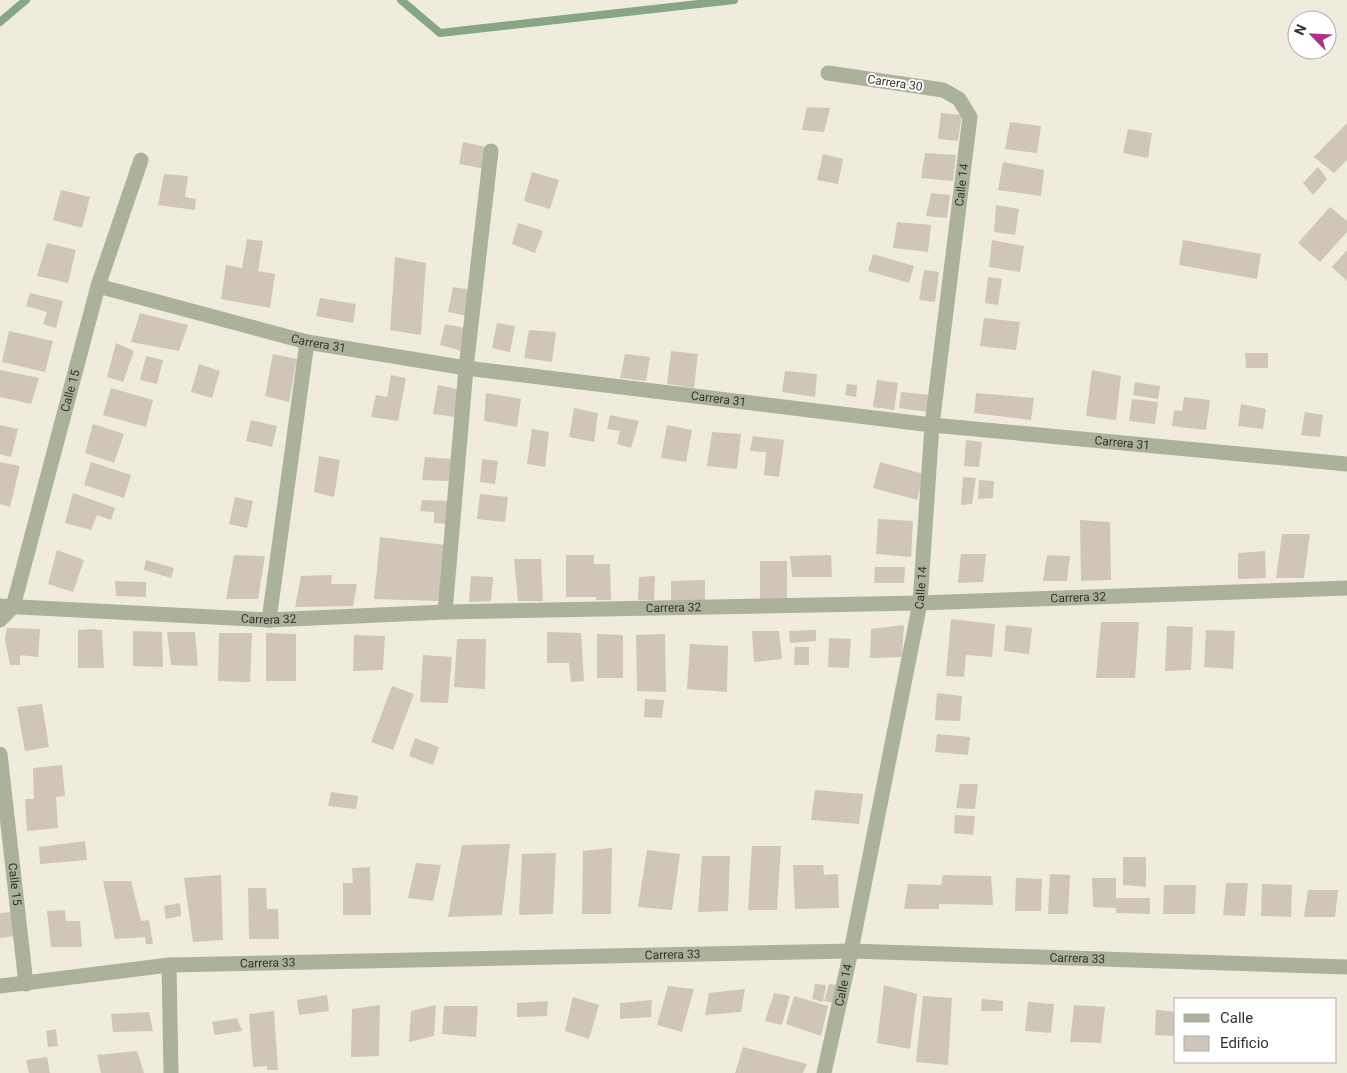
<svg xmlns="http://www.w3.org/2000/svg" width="1347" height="1073" viewBox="0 0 1347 1073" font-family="Roboto,sans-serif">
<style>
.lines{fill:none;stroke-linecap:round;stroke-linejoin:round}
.stream{stroke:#87a683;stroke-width:8}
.building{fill:#cfc5b8}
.minor{stroke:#abb299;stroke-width:15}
.labels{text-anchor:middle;stroke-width:4;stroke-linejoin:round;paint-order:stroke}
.street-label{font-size:12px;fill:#34332d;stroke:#fff}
</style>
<rect width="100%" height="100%" fill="#f0ecdd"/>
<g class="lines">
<!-- stream -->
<g class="stream">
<path d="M401 0 440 33 734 0"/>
<path d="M0 22 26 0"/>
</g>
</g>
<!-- building -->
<g class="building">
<path d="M807 107 830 108 824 132 802 130Z"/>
<path d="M941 113 962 115 958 141 938 139Z"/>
<path d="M1010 122 1041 126 1037 153 1005 149Z"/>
<path d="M1347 123V160L1334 173 1314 157Z"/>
<path d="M1128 129 1152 133 1148 158 1123 153Z"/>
<path d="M463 142 490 148 486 169 459 164Z"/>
<path d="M925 153 956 155 953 181 921 178Z"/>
<path d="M823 154 843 159 838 184 817 180Z"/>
<path d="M1003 162 1044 170 1041 196 998 190Z"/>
<path d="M1318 167 1327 179 1313 195 1303 183Z"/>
<path d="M532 172 559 180 550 209 524 201Z"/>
<path d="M164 174 188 176 185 197 196 199 195 210 158 205Z"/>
<path d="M61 190 90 197 82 228 53 220Z"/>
<path d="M931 193 950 195 947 218 926 216Z"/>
<path d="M996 205 1019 209 1015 235 994 232Z"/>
<path d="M1330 207 1347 221V232L1320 262 1298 243Z"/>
<path d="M897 222 931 225 928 252 893 248Z"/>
<path d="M518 223 543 231 535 253 512 244Z"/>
<path d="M247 239 263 241 258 271 275 274 270 308 221 299 226 265 242 268Z"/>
<path d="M992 240 1024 246 1020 272 989 267Z"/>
<path d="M1183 240 1261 254 1257 279 1179 265Z"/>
<path d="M47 243 76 250 68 283 37 276Z"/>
<path d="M1347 250V281L1332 267Z"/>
<path d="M873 254 914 266 909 283 868 271Z"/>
<path d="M395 257 426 263 421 335 390 330Z"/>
<path d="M924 270 939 272 935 302 919 300Z"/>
<path d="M988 277 1002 279 998 305 985 303Z"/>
<path d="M453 287 472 290 467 316 448 312Z"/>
<path d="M30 293 63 301 56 328 43 324 47 312 26 306Z"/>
<path d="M320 298 356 304 353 323 316 316Z"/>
<path d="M140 313 188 325 179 351 131 342Z"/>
<path d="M984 318 1020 322 1016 350 980 346Z"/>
<path d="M497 323 515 326 510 352 492 348Z"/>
<path d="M445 324 475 330 473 354 440 345Z"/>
<path d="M529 330 556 332 552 362 524 358Z"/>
<path d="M9 331 53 341 45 372 2 362Z"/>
<path d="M116 343 134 351 123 382 107 377Z"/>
<path d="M671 351 698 354 694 388 667 384Z"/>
<path d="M1245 353H1268V368H1246Z"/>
<path d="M273 354 297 359 289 402 265 396Z"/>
<path d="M625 354 650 357 646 381 620 378Z"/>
<path d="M146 356 163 360 157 384 140 380Z"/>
<path d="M199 364 220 371 212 398 191 392Z"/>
<path d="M0 370 39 378 31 404 0 397Z"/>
<path d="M1092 370 1121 376 1116 420 1086 416Z"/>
<path d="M785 371 817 374 815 397 782 392Z"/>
<path d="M391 375 406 378 398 421 371 417 376 395 387 397Z"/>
<path d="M877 380 898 383 894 410 873 407Z"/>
<path d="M1135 382 1160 386 1158 399 1133 395Z"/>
<path d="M847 384 857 385 856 397 845 395Z"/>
<path d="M438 385 469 392 456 417 433 414Z"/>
<path d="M111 388 153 400 146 427 103 415Z"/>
<path d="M901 392 931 395 929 412 899 408Z"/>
<path d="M486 393 521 399 517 427 484 421Z"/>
<path d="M976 393 1034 398 1031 420 974 413Z"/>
<path d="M1184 397 1210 400 1206 430 1172 426 1174 410 1182 411Z"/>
<path d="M1132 399 1158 402 1155 424 1129 421Z"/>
<path d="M1241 404 1266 409 1263 429 1238 426Z"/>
<path d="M574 408 598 413 594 442 569 437Z"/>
<path d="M1305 412 1323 415 1320 437 1301 435Z"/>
<path d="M610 415 639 421 631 448 617 444 620 431 607 429Z"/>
<path d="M251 420 277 426 272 447 246 441Z"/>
<path d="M93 424 124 434 114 463 85 453Z"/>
<path d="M0 425 18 429 11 457 0 454Z"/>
<path d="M667 425 692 430 686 462 661 458Z"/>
<path d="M532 429 549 432 545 467 527 464Z"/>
<path d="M712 432 741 434 737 469 707 466Z"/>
<path d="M753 436 784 440 779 477 764 475 766 452 750 451Z"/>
<path d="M966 440 982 442 979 467 964 466Z"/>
<path d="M319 456 340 460 334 497 314 492Z"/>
<path d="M425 457 451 459 449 481 422 480Z"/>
<path d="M482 459 498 461 495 484 480 482Z"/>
<path d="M0 462 20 466 10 507 0 504Z"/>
<path d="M91 462 131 475 124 498 84 485Z"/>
<path d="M880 462 924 474 917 500 873 488Z"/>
<path d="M963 477 976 478 972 504 961 505Z"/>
<path d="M979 480 994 481 993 498 978 499Z"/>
<path d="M73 493 115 508 111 520 97 515 91 530 65 523Z"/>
<path d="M480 494 508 497 505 522 477 519Z"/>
<path d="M235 497 253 501 247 528 229 524Z"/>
<path d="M422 500 449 501 447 524 434 523V512L420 511Z"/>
<path d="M878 519 913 521 911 557 876 554Z"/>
<path d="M1080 520 1110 522 1111 580 1081 581Z"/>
<path d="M1282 534H1310L1304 578H1276Z"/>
<path d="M380 537 445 545 441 601 374 599Z"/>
<path d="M57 550 84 560 73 592 48 584Z"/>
<path d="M1265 551 1266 578 1238 579V553Z"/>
<path d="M961 554H986L983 582 958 583Z"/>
<path d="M234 555 265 556 258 599H226Z"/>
<path d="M566 555H594V564H610L611 600H596V597H566Z"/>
<path d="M831 555 832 577H792L790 556Z"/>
<path d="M1047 555 1070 556 1067 581H1043Z"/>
<path d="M514 559H541L543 601H518Z"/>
<path d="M146 560 174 568 171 578 144 570Z"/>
<rect x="760" y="561" width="27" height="38"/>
<path d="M875 567H905L904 583H874Z"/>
<path d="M332 575 331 584H357L353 606 295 607 301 576Z"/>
<path d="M471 576 493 577 491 601 469 602Z"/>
<path d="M655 576 654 600H638L639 577Z"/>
<path d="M705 580V600H671V581Z"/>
<path d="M115 581 146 582V597L116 596Z"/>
<path d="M951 619 995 624 992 657 966 655 964 677 946 676Z"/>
<path d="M1101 622H1139L1135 678H1096Z"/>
<path d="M904 625 902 657 870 658 871 629Z"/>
<path d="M1006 625 1032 628 1029 654 1004 651Z"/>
<path d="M1167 626 1193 627 1191 670 1165 671Z"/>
<path d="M7 628 40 629 38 657 20 655V665H10L5 639Z"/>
<path d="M92 629 102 630 104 668H78V630Z"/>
<path d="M816 630V641L790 643 789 631Z"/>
<path d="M1206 630 1235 631 1233 669 1204 667Z"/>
<path d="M133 631 162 632 163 667 133 666Z"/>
<path d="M752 631H779L782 659 754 662Z"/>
<path d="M167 632H195L198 666 171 665Z"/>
<path d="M547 632 581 633 584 681 571 682 569 663H547Z"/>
<path d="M219 633H252L250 682 218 681Z"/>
<path d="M266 633 296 634V681H266Z"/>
<path d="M597 634 623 635V678H597Z"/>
<path d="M665 634 666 692 637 691 636 635Z"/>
<path d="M354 635 385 636 383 670 353 671Z"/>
<path d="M829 638 851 639 849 668 828 667Z"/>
<path d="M457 639H486L485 689 454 687Z"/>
<path d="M690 644 728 646 727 692 687 689Z"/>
<path d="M795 647H809V665H794Z"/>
<path d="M423 655 452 657 448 703 420 702Z"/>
<path d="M392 686 414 694 393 750 371 742Z"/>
<path d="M937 693 962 696 960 721 935 720Z"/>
<path d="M645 699 664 700 662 718 644 717Z"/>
<path d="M42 704 49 747 25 751 17 707Z"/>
<path d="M937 734 970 737 968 755 935 752Z"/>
<path d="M415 738 439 747 433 765 409 756Z"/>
<path d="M62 765 65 796 56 797 58 828 27 831 25 799H34L33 768Z"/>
<path d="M960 784H978L975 809 956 808Z"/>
<path d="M815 790 863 794 859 824 811 820Z"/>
<path d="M331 792 358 796 356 809 328 806Z"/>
<path d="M955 815 975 816 973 835 954 833Z"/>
<path d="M85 841 87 860 40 864 39 847Z"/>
<path d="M510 844 502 915 448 917 462 845Z"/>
<path d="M752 846H781L777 910H748Z"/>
<path d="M612 848 611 914H582L583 851Z"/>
<path d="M647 850 680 854 672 910 638 907Z"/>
<path d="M556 853 553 914 519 915 522 854Z"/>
<path d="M702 856H730L728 911 698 912Z"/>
<path d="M1123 857H1146V887L1123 885Z"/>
<path d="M416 863 441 865 433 901 408 898Z"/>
<path d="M793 865H823L824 875 838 874 839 908 795 909Z"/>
<path d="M370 867 371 915H343V883H353L352 868Z"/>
<path d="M1050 874 1070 875 1068 914H1048Z"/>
<path d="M221 875 223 940 193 942 184 878Z"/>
<path d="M943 875 991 876 993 905 939 904V909H904L908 884 941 885Z"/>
<path d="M1016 878 1042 879 1041 911H1015Z"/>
<path d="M1092 878H1116V898H1150V914L1116 913V908L1093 907Z"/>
<path d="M103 881H131L141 921 149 920 153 944H146L145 937 115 939Z"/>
<path d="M1226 883H1248L1245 916 1223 915Z"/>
<path d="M1262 884 1292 885 1291 917 1261 916Z"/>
<path d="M1164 885H1196L1195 914H1163Z"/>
<path d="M248 888H266L267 909H278L279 939H249Z"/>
<path d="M1308 890H1338L1335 917H1304Z"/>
<path d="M180 903 181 916 166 919 164 906Z"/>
<path d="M65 910 66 921H80L82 947H51L47 911Z"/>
<path d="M13 912 16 936 0 938V913Z"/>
<path d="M815 984 826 985 823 1002 812 999Z"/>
<path d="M829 984 839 985 834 1003 824 1001Z"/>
<path d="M884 985 917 994 910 1049 877 1043Z"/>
<path d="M668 986 694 989 682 1032 657 1025Z"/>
<path d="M745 989 741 1012 705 1015 709 993Z"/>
<path d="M774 993 790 996 782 1025 765 1021Z"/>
<path d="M327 995 329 1011 299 1015 297 1000Z"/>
<path d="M794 996 828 1006 821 1036 786 1024Z"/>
<path d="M923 996 952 998 948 1065 916 1062Z"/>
<path d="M573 997 599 1005 589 1039 565 1031Z"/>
<path d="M982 999 1003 1001V1011H981Z"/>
<path d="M652 1000 651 1017 620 1019V1003Z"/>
<path d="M548 1001 547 1016 517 1017V1003Z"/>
<path d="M1028 1002 1054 1004 1051 1033 1025 1031Z"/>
<path d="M380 1005 379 1056 351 1057 352 1009Z"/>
<path d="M436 1005 434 1036 409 1042 411 1011Z"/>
<path d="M1074 1005 1105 1007 1101 1043 1070 1042Z"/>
<path d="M444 1006H478L476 1037 442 1034Z"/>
<path d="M1156 1010 1176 1012V1036L1155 1035Z"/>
<path d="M274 1011 278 1070H267V1066L253 1067 249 1014Z"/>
<path d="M149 1012 153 1031 113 1032 111 1014Z"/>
<path d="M237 1018 242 1031 215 1035 212 1022Z"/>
<path d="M56 1029 58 1046 48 1047 46 1031Z"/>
<path d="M743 1047 807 1064 803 1073H735Z"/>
<path d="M137 1051 144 1073H101L97 1055Z"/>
<path d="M47 1057 50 1073H29L26 1060Z"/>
</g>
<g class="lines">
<!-- minor -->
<g class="minor">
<path id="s1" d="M98 286 307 342 466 368 932 425 1347 464"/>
<path id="s2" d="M0 606 269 620 445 612 920 603 1347 588"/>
<path d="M445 612 466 368 491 151"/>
<path id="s3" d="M0 620 13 607 98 286 141 160"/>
<path d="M269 620 307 342"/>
<path id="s4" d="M0 754 26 984"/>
<path d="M169 965 171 1073"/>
<path id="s5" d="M0 986 169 965 851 951 1347 967"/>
<path id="s6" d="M824 1073 851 951 920 603 932 425 970 117 959 99 943 90 828 73"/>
</g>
</g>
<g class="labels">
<!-- street labels -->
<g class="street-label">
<text transform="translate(895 83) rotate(8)" y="4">Carrera 30</text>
<text dy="4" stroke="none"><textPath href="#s6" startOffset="900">Calle 14</textPath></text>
<text dy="4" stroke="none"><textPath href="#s1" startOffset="228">Carrera 31</textPath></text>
<text dy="4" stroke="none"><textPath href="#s3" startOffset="242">Calle 15</textPath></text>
<text dy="4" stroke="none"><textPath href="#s1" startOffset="632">Carrera 31</textPath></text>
<text dy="4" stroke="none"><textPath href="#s1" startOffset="1038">Carrera 31</textPath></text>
<text dy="4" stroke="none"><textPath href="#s6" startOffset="495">Calle 14</textPath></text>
<text dy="4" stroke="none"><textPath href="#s2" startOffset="1079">Carrera 32</textPath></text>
<text dy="4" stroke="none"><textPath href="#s2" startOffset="674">Carrera 32</textPath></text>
<text dy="4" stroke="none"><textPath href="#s2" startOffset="269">Carrera 32</textPath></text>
<text dy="4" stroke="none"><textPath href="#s4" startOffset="131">Calle 15</textPath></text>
<text dy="4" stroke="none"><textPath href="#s5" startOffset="674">Carrera 33</textPath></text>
<text dy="4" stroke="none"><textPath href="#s5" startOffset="1079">Carrera 33</textPath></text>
<text dy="4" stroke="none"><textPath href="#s5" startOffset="269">Carrera 33</textPath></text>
<text dy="4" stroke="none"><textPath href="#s6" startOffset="90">Calle 14</textPath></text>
</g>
</g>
<!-- legend -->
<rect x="1174" y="998" width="162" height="65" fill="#ffffff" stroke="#aeadab"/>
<rect x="1184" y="1014" width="25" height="8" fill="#abb299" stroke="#aeadab"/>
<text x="1220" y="1023" font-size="15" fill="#34332d">Calle</text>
<rect x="1184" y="1036" width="25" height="15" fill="#cfc5b8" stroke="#aeadab"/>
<text x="1220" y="1048" font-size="15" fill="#34332d">Edificio</text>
<!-- north arrow -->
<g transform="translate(1312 35) rotate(294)"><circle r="24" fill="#ffffff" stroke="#aeadab"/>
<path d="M0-4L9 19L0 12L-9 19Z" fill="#ab3388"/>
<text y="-8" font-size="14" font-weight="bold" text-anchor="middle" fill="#34332d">N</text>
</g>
</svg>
